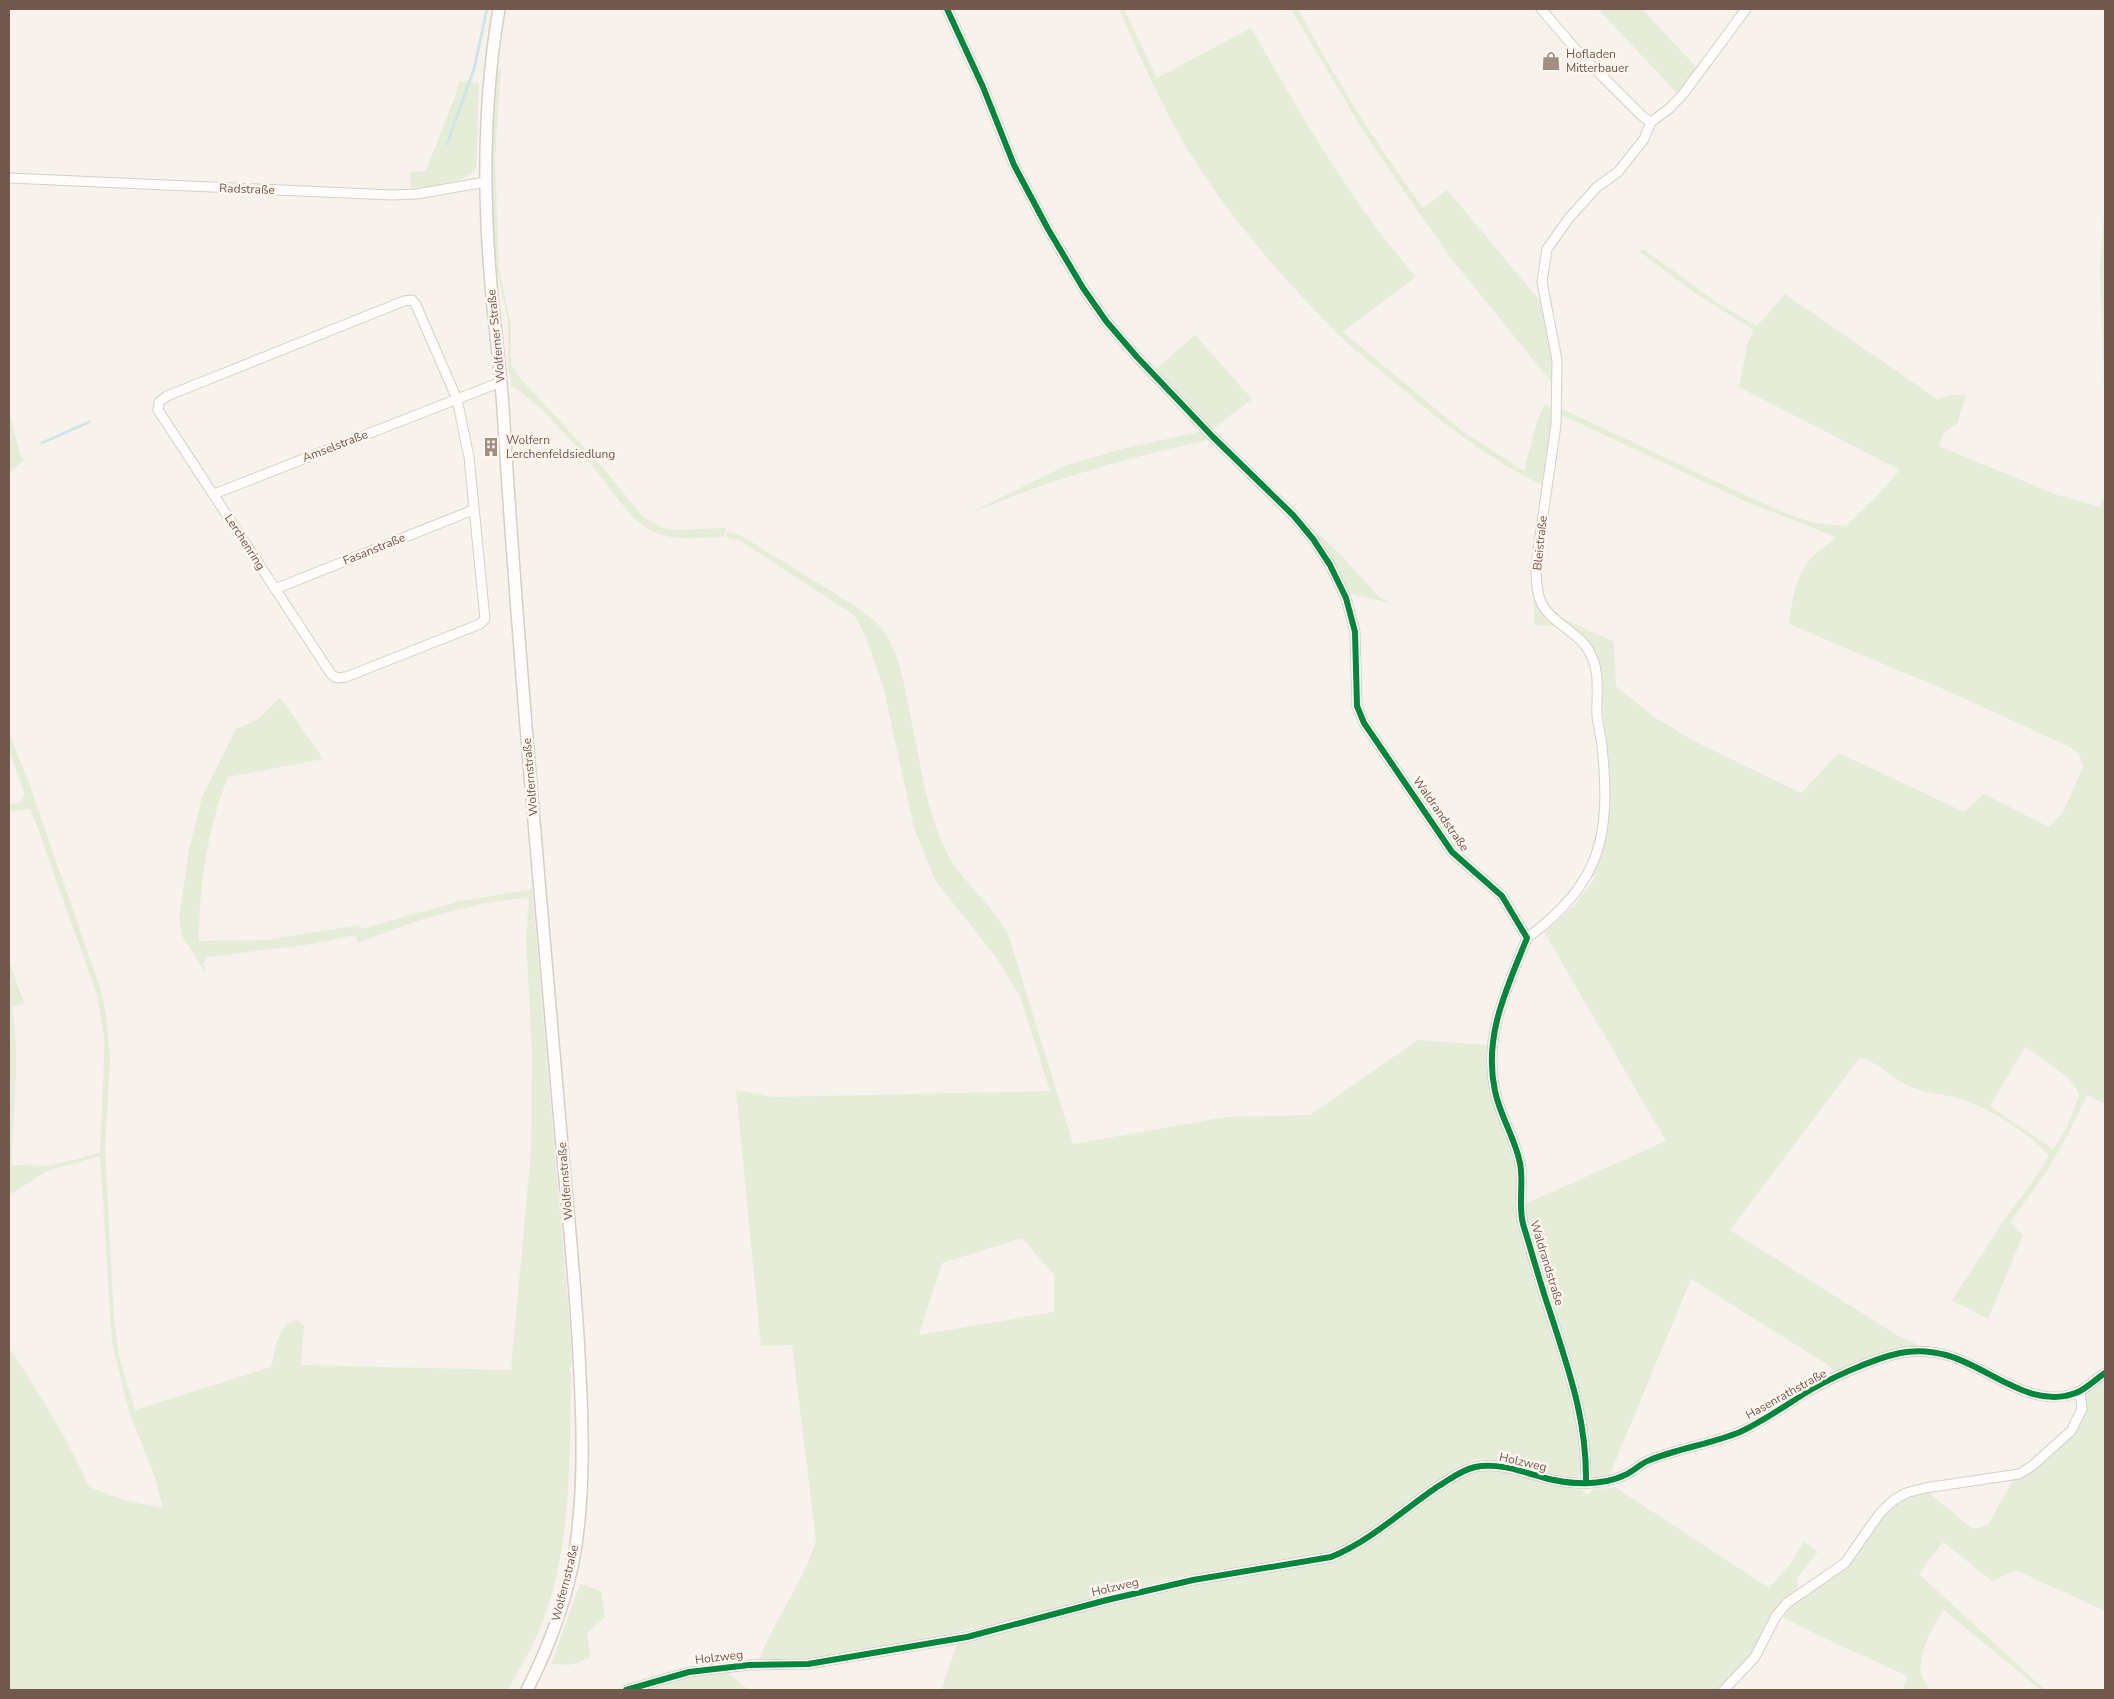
<svg xmlns="http://www.w3.org/2000/svg" width="2114" height="1699" viewBox="0 0 2114 1699" font-family="'Nunito Sans',sans-serif">
<style>
.green{fill:#e5ecd8;fill-rule:evenodd}
.lines{fill:none;stroke-linecap:round;stroke-linejoin:round}
.stream{stroke:#cee6e6;stroke-width:3}
.street-casing{stroke:#d6cfca;stroke-width:11}
.secondary-casing{stroke:#d6cec8;stroke-width:14}
.street{stroke:#fefdfc;stroke-width:9}
.secondary{stroke:#fefdfc;stroke-width:11}
.cycleway-casing{stroke:#fef6ee;stroke-width:9}
.cycleway{stroke:#00873e;stroke-width:6}
.labels{text-anchor:middle;stroke-width:5;stroke-linejoin:round;paint-order:stroke}
.poi-label{font-size:12px;fill:#73584d;stroke:#fef6ee;text-anchor:start}
.street-label{font-size:12px;fill:#73584d;stroke:#fef6ee}
</style>
<rect width="100%" height="100%" fill="#f7f2ec"/>
<!-- green -->
<g class="green">
<path d="M1119 9H1124L1157 78 1251 28C1301 115 1350 201 1416 277L1343 332 1462 431 1524 471 1537 421 1545 404 1554 410 1544 486C1490 460 1443 424 1398 385 1378 368 1356 352 1337 333 1283 279 1231 219 1191 155 1162 109 1141 58 1119 9Z"/>
<path d="M1291 9H1298C1334 78 1377 145 1423 208L1447 190 1541 302 1552 351 1555 374 1553 384 1453 261 1406 194 1359 124Z"/>
<path d="M1598 9H1642L1697 68 1678 94Z"/>
<path d="M501 68 495 159 499 269 511 325V364L519 377 604 469 643 517 663 528 675 530 726 528 724 537C704 537 678 541 659 534 635 526 620 501 605 482 580 451 544 405 511 386V377L508 371V320L496 266 493 224 491 170 496 75 498 70Z"/>
<path d="M459 81 479 83 476 168C462 185 431 186 411 188L410 172 426 171 456 94Z"/>
<path d="M2105 201V422L2100 268Z"/>
<path d="M1643 249 1719 304 1757 326 1785 294 1937 399 1951 395H1966L1957 424 1944 432 1939 446 2057 495 2100 507 2103 499H2105V1104L2087 1095 2069 1132 2047 1171 2010 1222 2023 1235 1988 1319 1952 1300 2005 1219 2040 1171 2049 1155C2026 1132 1993 1110 1962 1099 1946 1094 1928 1094 1913 1088 1894 1080 1880 1063 1860 1057L1730 1230 1900 1337 1918 1345 1836 1373 1828 1365 1691 1279 1610 1474 1594 1478 1590 1475 1589 1434 1578 1389 1527 1225 1523 1205 1666 1141 1544 932 1574 906 1595 878 1591 875 1605 840 1608 822 1607 747 1597 661 1543 602 1542 588 1549 605 1562 618 1614 642 1616 686 1654 717 1694 741 1801 793 1839 753 1964 812 1984 794 2049 827 2063 812 2083 767 2079 754 2068 746 1950 692 1789 624C1792 601 1795 576 1812 557 1819 550 1829 545 1836 537L1745 501 1564 416 1559 418 1560 408 1734 490 1790 515 1815 523 1846 526 1878 495 1900 470 1739 387 1748 342 1754 330 1695 293 1640 252ZM2025 1047C2039 1056 2078 1080 2079 1096L2066 1129 2053 1149 1990 1106Z"/>
<path d="M1195 335 1252 399 1212 429 1154 371Z"/>
<path d="M9 411 21 458H25L9 474Z"/>
<path d="M1203 431 1209 438 1208 440C1123 459 1044 481 964 516L1065 466 1122 449Z"/>
<path d="M1296 513 1341 555 1379 597 1393 604 1348 593Z"/>
<path d="M727 532 742 536 855 606C865 613 875 620 883 630 899 652 904 683 909 709 919 754 925 807 945 849 960 881 991 902 1008 934L1073 1144 1226 1117 1310 1115 1418 1040 1488 1045 1489 1072 1518 1165 1517 1215 1519 1225 1572 1396 1582 1439 1581 1473 1576 1479 1551 1476 1505 1462 1475 1459 1464 1464 1427 1489 1349 1547 1331 1552 1171 1578 1014 1620 898 1645 789 1661 759 1660C775 1618 803 1584 816 1540L792 1345 761 1346 736 1090 773 1097 1050 1091 1020 996 995 956 935 880 914 828 884 690 866 637 855 616 741 541 726 537ZM1022 1238 1054 1275V1312L919 1335 942 1263Z"/>
<path d="M1534 587 1566 630 1555 626 1534 625Z"/>
<path d="M280 697 323 759 228 777C207 830 199 885 199 941L266 940 360 925 361 929 457 902 532 889 570 1327 572 1363 569 1370 571 1372C570 1454 572 1549 541 1626 532 1648 519 1669 508 1690H9V1348C39 1392 68 1439 89 1487L124 1500 163 1508 155 1477 129 1412 112 1343 100 1156 49 1170 9 1195V960L24 1004 12 1007C21 1060 12 1113 12 1165L49 1166 100 1153 104 1060V1037L97 995 34 818 30 809 9 811V804L20 803 25 795 9 750V733L29 783 101 991 106 1014 110 1060 105 1147 114 1319 119 1357 135 1410 271 1367C276 1350 276 1324 297 1320L304 1326 301 1365 511 1370 531 1152 532 1051 526 939 529 898C470 902 413 921 358 943L355 935 305 945 208 957 203 963 207 975 182 936 179 920 189 850 202 797 236 729 257 720Z"/>
<path d="M2105 1369V1611L2020 1572H2012L1992 1581 1943 1542 1919 1574 2045 1690H2041L1944 1610C1933 1625 1916 1656 1922 1676 1924 1681 1927 1686 1930 1690H1903L1907 1676 1820 1636 1781 1616C1766 1647 1753 1664 1730 1690H941L957 1644 1050 1621 1107 1604 1195 1584 1349 1555 1455 1481C1462 1477 1469 1471 1476 1470 1502 1466 1554 1481 1581 1487L1583 1492 1588 1495 1592 1490 1615 1487 1769 1588 1791 1563 1804 1541 1818 1552 1797 1578V1590L1804 1593 1855 1559 1877 1522 1887 1511 1907 1496 1928 1492 1973 1529 1988 1525 2013 1480 2024 1476 2046 1460 2076 1431 2085 1414 2084 1392 2092 1374Z"/>
<path d="M580 1584 601 1591 605 1617 587 1633 590 1658 569 1665 551 1664Z"/>
<path d="M725 1671 749 1690H642L685 1678Z"/>
</g>
<g class="lines">
<!-- stream -->
<g class="stream">
<path d="M447 144 474 69 487 9"/>
<path d="M42 443 89 422"/>
</g>
<!-- street casing -->
<g class="street-casing">
<g id="street">
<path d="M947 9 983 87 1014 165 1048 229 1083 288 1106 321 1137 357 1213 437 1293 515 1313 539 1330 565 1346 598 1355 632 1357 706 1364 723 1452 852 1502 896 1527 938C1507 988 1483 1036 1495 1091 1500 1116 1515 1138 1520 1163 1524 1183 1518 1204 1523 1224 1532 1253 1540 1283 1550 1312 1569 1371 1587 1420 1586 1483"/>
<path d="M1541 9 1579 53 1642 116 1651 122"/>
<path d="M9 178 392 195 417 194 485 182"/>
<path d="M412 300 416 305 457 399 469 457 485 619 480 624 346 677 337 678 331 674 158 410 159 402 167 396 404 301Z"/>
<path d="M214 494 501 382"/>
<path d="M275 589 473 510"/>
<path d="M1527 938C1602 882 1611 836 1602 746 1601 736 1598 726 1597 716 1596 695 1601 673 1590 653 1579 631 1551 624 1541 602 1536 591 1536 576 1536 564L1556 425 1557 360 1542 282 1547 249 1569 218 1597 187 1618 172 1644 139 1651 122 1670 108 1684 93 1746 9"/>
<path d="M626 1690 689 1672 749 1665 808 1664 967 1637 1107 1600 1193 1580 1331 1557C1370 1541 1402 1511 1437 1487 1449 1480 1461 1470 1475 1467 1498 1462 1523 1472 1545 1478 1570 1485 1602 1486 1625 1475 1634 1471 1641 1463 1650 1460 1679 1448 1711 1444 1740 1432 1762 1422 1782 1408 1802 1395 1826 1380 1872 1359 1900 1353 1915 1350 1931 1351 1946 1355 1988 1366 2032 1412 2078 1392 2087 1388 2096 1379 2105 1373"/>
<path d="M1724 1690 1755 1657 1776 1616 1787 1603 1845 1563 1880 1513 1894 1500 1906 1493 1925 1488 2019 1474 2032 1466 2071 1431 2082 1409 2080 1391"/>
</g>
</g>
<!-- secondary casing -->
<g class="secondary-casing">
<path id="secondary" d="M499 9C484 96 483 184 490 272 493 317 500 362 503 408 518 654 541 900 562 1146 569 1223 577 1299 580 1375 583 1432 584 1489 576 1545 568 1596 550 1645 527 1690"/>
</g>
<!-- street -->
<use href="#street" class="street"/>
<!-- secondary -->
<use href="#secondary" class="secondary"/>
<!-- cycleway casing -->
<g class="cycleway-casing">
<g id="cycleway">
<path d="M947 9 983 87 1014 165 1048 229 1083 288 1106 321 1137 357 1213 437 1293 515 1313 539 1330 565 1346 598 1355 632 1357 706 1364 723 1452 852 1502 896 1527 938C1507 988 1483 1036 1495 1091 1500 1116 1515 1138 1520 1163 1524 1183 1518 1204 1523 1224 1532 1253 1540 1283 1550 1312 1569 1371 1587 1420 1586 1483"/>
<path d="M626 1690 689 1672 749 1665 808 1664 967 1637 1107 1600 1193 1580 1331 1557C1370 1541 1402 1511 1437 1487 1449 1480 1461 1470 1475 1467 1498 1462 1523 1472 1545 1478 1570 1485 1602 1486 1625 1475 1634 1471 1641 1463 1650 1460 1679 1448 1711 1444 1740 1432 1762 1422 1782 1408 1802 1395 1826 1380 1872 1359 1900 1353 1915 1350 1931 1351 1946 1355 1988 1366 2032 1412 2078 1392 2087 1388 2096 1379 2105 1373"/>
</g>
</g>
<!-- cycleway -->
<use href="#cycleway" class="cycleway"/>
</g>
<!-- icons -->
<defs>
<g id="shop-bare" transform="scale(1.5)"><path d="M-5-2.5h2.3a2.7 3.5 0 0 1 5.4 0H5L5.5 6h-11ZM-1.5-2.5h3a1.5 2.3 0 0 0-3 0Z" fill="#a18e85" stroke="#fef6ee" stroke-width="2.5" paint-order="stroke"/></g>
<g id="building-bare" transform="scale(1.5)"><path d="M-4-6H4V6H1V3H-1V6H-4ZM-2.5-4.3h1.7v1.8h-1.7ZM.8-4.3h1.7v1.8H.8ZM-2.5-1h1.7V.8h-1.7ZM.8-1h1.7V.8H.8Z" fill="#a18e85" stroke="#fef6ee" stroke-width="2.5" paint-order="stroke"/></g>
</defs>
<g fill-rule="evenodd">
<use href="#shop-bare" x="1551" y="61"/>
<use href="#building-bare" x="491" y="447"/>
</g>
<g class="labels">
<!-- poi labels -->
<g class="poi-label">
<text x="1566" y="58">Hofladen<tspan x="1566" dy="14">Mitterbauer</tspan></text>
<text x="506" y="444">Wolfern<tspan x="506" dy="14">Lerchenfeldsiedlung</tspan></text>
</g>
<!-- street labels -->
<g class="street-label">
<text transform="translate(247 189) rotate(2)" y="4">Radstraße</text>
<text transform="translate(496 336) rotate(-96)" y="4">Wolferner Straße</text>
<text transform="translate(335 446) rotate(-21)" y="4">Amselstraße</text>
<text transform="translate(245 542) rotate(57)" y="4">Lerchenring</text>
<text transform="translate(1540 543) rotate(-84)" y="4">Bleistraße</text>
<text transform="translate(374 549) rotate(-22)" y="4">Fasanstraße</text>
<text transform="translate(530 777) rotate(-95)" y="4">Wolfernstraße</text>
<text transform="translate(1441 814) rotate(55)" y="4">Waldrandstraße</text>
<text transform="translate(565 1181) rotate(-95)" y="4">Wolfernstraße</text>
<text transform="translate(1547 1263) rotate(73)" y="4">Waldrandstraße</text>
<text transform="translate(1786 1394) rotate(-29)" y="4">Hasenrathstraße</text>
<text transform="translate(1523 1462) rotate(13)" y="4">Holzweg</text>
<text transform="translate(565 1583) rotate(-76)" y="4">Wolfernstraße</text>
<text transform="translate(1115 1587) rotate(-13)" y="4">Holzweg</text>
<text transform="translate(719 1657) rotate(-7)" y="4">Holzweg</text>
</g>
</g>
<!-- border -->
<rect width="2114" height="1699" fill="none" stroke="#73584d" stroke-width="20"/>
</svg>
